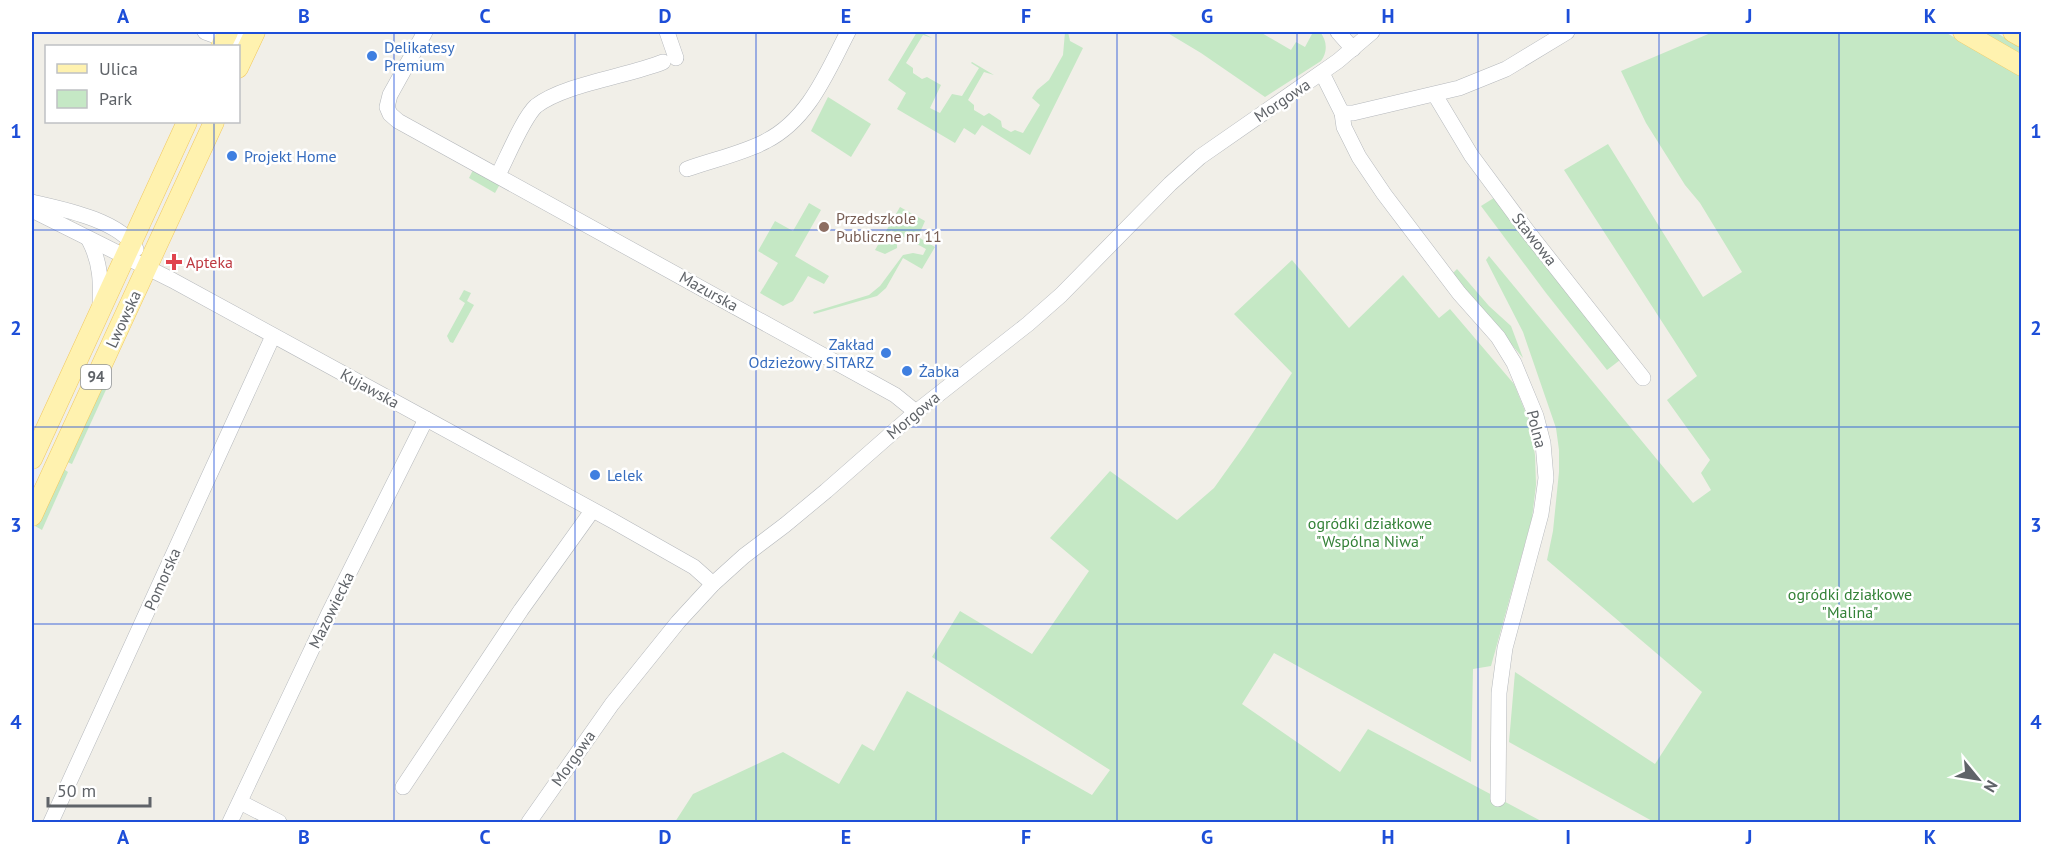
<svg xmlns="http://www.w3.org/2000/svg" width="2053" height="854" viewBox="0 0 2053 854" font-family="'PT Sans',sans-serif">
<style>
.green{fill:#c5e8c5}
.lines{fill:none;stroke-linecap:round;stroke-linejoin:round}
.minor-casing{stroke:#b5b8bc;stroke-width:16}
.major-casing{stroke:#f2c960;stroke-width:21}
.minor{stroke:#fff;stroke-width:15}
.major{stroke:#fff2af;stroke-width:20}
.grid{fill:none;stroke:#1d4ed8;stroke-width:1.5;stroke-opacity:0.55}
.shop-dot{fill:#3f7fe0;stroke:#fff;stroke-width:2}
.education-dot{fill:#8d6e63;stroke:#fff;stroke-width:2}
.health-dot{fill:#e0444e;stroke:#fff;stroke-width:2}
.labels{text-anchor:middle;stroke-width:5;stroke-linejoin:round;paint-order:stroke}
.shield{fill:#fff;stroke:#8f9295;stroke-width:1.5}
.shield-label{font-size:15px;font-weight:bold;fill:#5f6368}
.shop-label{font-size:16px;fill:#366cbe;stroke:#fff;text-anchor:start}
.street-label{font-size:16px;fill:#5f6368;stroke:#fff}
.education-label{font-size:16px;fill:#785e54;stroke:#fff;text-anchor:start}
.health-label{font-size:16px;fill:#be3a42;stroke:#fff;text-anchor:start}
.park-label{font-size:16px;fill:#348238;stroke:#fff}
.neatline{fill:none;stroke:#1d4ed8;stroke-width:2}
.grid-label{font-size:20px;text-anchor:middle;font-weight:bold;fill:#1d4ed8}
</style>
<rect width="100%" height="100%" fill="#f1efe8"/>
<!-- green -->
<g class="green">
<path d="M917 32H921L932 38 923 35 906 63 913 68V73L922 79 927 77 941 85 930 108 940 113 952 94 962 96 979 68 971 63 972 62 994 75 984 72 968 100 974 105V110L984 116 989 113 1001 121 1002 127 1011 132 1015 130 1023 133 1040 105 1032 98 1037 90 1049 80 1063 55 1065 32H1068L1070 41 1083 48 1030 155 982 125 975 135 964 128 955 143 897 109 906 93 888 80Z"/>
<path d="M1166 32H1260L1291 50 1296 42 1305 47 1312 34 1308 32H1320C1327 40 1328 52 1321 61L1265 97 1201 53Z"/>
<path d="M1713 32H1945L2021 76V822H1654L1509 742 1515 672 1655 764 1702 692 1547 560 1553 531 1559 472V450L1556 428 1523 332 1486 260 1489 256 1693 503 1711 490 1701 473 1710 460 1667 400 1697 376 1564 170 1608 144 1703 297 1742 272 1700 203 1685 185 1646 123 1621 71Z"/>
<path d="M1979 32H1995L2021 47V56Z"/>
<path d="M828 97 871 124 851 157 811 131Z"/>
<path d="M473 170 500 184 495 193 469 178Z"/>
<path d="M1497 196 1624 357 1607 370 1546 293 1481 206Z"/>
<path d="M809 203 821 210 795 256 829 276 824 284 808 276 793 301 783 306 760 293 778 263 758 251 775 221 793 231Z"/>
<path d="M900 207 925 221 918 237 935 247 922 269 903 258 886 288 877 296 814 314 813 312 869 295 880 286 903 255 913 253 923 255 926 249 891 230 888 236 897 241V248L885 254 875 250Z"/>
<path d="M1292 260 1349 328 1403 275 1439 318 1450 309 1514 384 1529 421 1535 455 1536 485 1532 518 1491 666 1473 669 1471 762 1274 653 1242 704 1340 772 1368 729 1543 822H675L693 794 783 752 839 784 862 744 874 751 907 691 1092 795 1110 770 932 657 960 611 1032 654 1089 571 1050 538 1110 471 1177 520 1214 488 1244 446 1292 373 1234 314Z"/>
<path d="M1457 269 1489 306 1511 326 1523 358 1452 274Z"/>
<path d="M464 290 471 293 467 301 474 305 453 343 450 342 447 336 465 303 459 299Z"/>
<path d="M106 379 110 381 72 464 67 462Z"/>
<path d="M62 468 68 472 42 530 35 526Z"/>
</g>
<g class="lines">
<!-- minor casing -->
<g class="minor-casing">
<g id="minor">
<path d="M205 32C221 38 234 43 251 40"/>
<path d="M425 32 390 95 387 107 390 114 398 121 895 395 916 412"/>
<path d="M667 32 676 58"/>
<path d="M1338 32 1353 49"/>
<path d="M1322 73 1342 113 1344 127 1359 157 1384 194 1459 293 1498 337 1514 363 1536 416 1543 443 1546 478 1541 514 1505 648 1499 693 1498 799"/>
<path d="M1435 95 1471 155 1528 232 1643 378"/>
<path d="M1342 113H1353L1459 88 1506 69 1567 32"/>
<path d="M687 169C712 160 744 153 766 141 809 119 827 72 848 32"/>
<path d="M498 175C507 158 523 118 536 106 564 84 629 76 663 62"/>
<path d="M32 202C62 209 120 220 136 249"/>
<path d="M32 210 172 280 613 521 694 567 713 584"/>
<path d="M89 240C101 263 101 283 100 307"/>
<path d="M403 787 521 610 592 511"/>
<path d="M240 802 279 822"/>
<path d="M51 822 273 336"/>
<path d="M230 822 329 613 426 419"/>
<path d="M529 822 612 704 678 622 713 584 744 556 785 525 826 491 916 412 1028 324 1061 295 1170 184 1200 157 1338 61 1372 32"/>
</g>
</g>
<!-- major casing -->
<g class="major-casing">
<g id="major">
<path d="M1963 32 2022 66"/>
<path d="M2013 32 2022 37"/>
<path d="M221 46 228 32"/>
<path d="M238 68 255 32"/>
<path d="M32 459 187 122"/>
<path d="M32 516 214 122"/>
</g>
</g>
<!-- minor -->
<use href="#minor" class="minor"/>
<!-- major -->
<use href="#major" class="major"/>
</g>
<!-- grid -->
<path class="grid" d="M214 32V46M394 32V822M575 32V822M756 32V822M936 32V822M1117 32V822M1297 32V822M1478 32V822M1659 32V822M1839 32V822M214 122V822M32 230H2022M32 427H2022M32 624H2022"/>
<!-- markers -->
<g class="shop-dot">
<circle cx="372" cy="56" r="6"/>
<circle cx="232" cy="156" r="6"/>
<circle cx="886" cy="353" r="6"/>
<circle cx="907" cy="371" r="6"/>
<circle cx="595" cy="475" r="6"/>
</g>
<circle class="education-dot" cx="824" cy="227" r="6"/>
<path class="health-dot" d="M171 253h6v6h6v6h-6v6h-6v-6h-6v-6h6z"/>
<g class="labels">
<!-- shield labels -->
<rect class="shield" x="81" y="365" width="30" height="24" rx="4.5"/>
<g class="shield-label">
<text x="96" y="382">94</text>
</g>
<!-- shop labels -->
<g class="shop-label">
<text x="384" y="53">Delikatesy<tspan x="384" dy="18">Premium</tspan></text>
<text x="244" y="162">Projekt Home</text>
<text x="874" y="350" text-anchor="end">Zakład<tspan x="874" dy="18">Odzieżowy SITARZ</tspan></text>
<text x="919" y="377">Żabka</text>
<text x="607" y="481">Lelek</text>
</g>
<!-- street labels -->
<g class="street-label">
<text transform="translate(1282 100) rotate(-34)" y="6">Morgowa</text>
<text transform="translate(1535 239) rotate(52)" y="6">Stawowa</text>
<text transform="translate(709 291) rotate(29)" y="6">Mazurska</text>
<text transform="translate(123 319) rotate(-65)" y="6">Lwowska</text>
<text transform="translate(370 388) rotate(29)" y="6">Kujawska</text>
<text transform="translate(913 415) rotate(-40)" y="6">Morgowa</text>
<text transform="translate(1537 429) rotate(76)" y="6">Polna</text>
<text transform="translate(162 579) rotate(-66)" y="6">Pomorska</text>
<text transform="translate(331 610) rotate(-64)" y="6">Mazowiecka</text>
<text transform="translate(573 758) rotate(-55)" y="6">Morgowa</text>
</g>
<!-- education labels -->
<g class="education-label">
<text x="836" y="224">Przedszkole<tspan x="836" dy="18">Publiczne nr 11</tspan></text>
</g>
<!-- health labels -->
<g class="health-label">
<text x="186" y="268">Apteka</text>
</g>
<!-- park labels -->
<g class="park-label">
<text x="1370" y="529">ogródki działkowe<tspan x="1370" dy="18">"Wspólna Niwa"</tspan></text>
<text x="1850" y="600">ogródki działkowe<tspan x="1850" dy="18">"Malina"</tspan></text>
</g>
</g>
<!-- border -->
<rect width="2053" height="854" fill="none" stroke="#ffffff" stroke-width="66"/>
<!-- legend -->
<rect x="45" y="45" width="195" height="78" fill="#ffffff" stroke="#bfc1c3" stroke-width="1.5"/>
<rect x="57" y="64" width="30" height="9" fill="#fff2af" stroke="#bfc1c3" stroke-width="1.5"/>
<text x="99" y="75" font-size="18" fill="#5f6368">Ulica</text>
<rect x="57" y="90" width="30" height="18" fill="#c5e8c5" stroke="#bfc1c3" stroke-width="1.5"/>
<text x="99" y="105" font-size="18" fill="#5f6368">Park</text>
<!-- north arrow -->
<g transform="translate(1978 779) rotate(120)" stroke="#ffffff" stroke-width="4.5" paint-order="stroke">
<path d="M0-4.5L10 22L0 15L-10 22Z" fill="#5f6368"/>
<text y="-9" font-size="16" font-weight="bold" text-anchor="middle" fill="#5f6368">N</text>
</g>
<!-- scale -->
<path d="M48 797v9h102v-9" fill="none" stroke="#5f6368" stroke-width="3"/>
<text x="57" y="797" font-size="18" fill="#5f6368" stroke="#ffffff" stroke-width="4.5" paint-order="stroke">50 m</text>
<rect x="33" y="33" width="1987" height="788" class="neatline"/>
<g class="grid-label">
<text x="123" y="23">A</text>
<text x="304" y="23">B</text>
<text x="485" y="23">C</text>
<text x="665" y="23">D</text>
<text x="846" y="23">E</text>
<text x="1026" y="23">F</text>
<text x="1207" y="23">G</text>
<text x="1388" y="23">H</text>
<text x="1568" y="23">I</text>
<text x="1749" y="23">J</text>
<text x="1930" y="23">K</text>
<text x="16" y="138">1</text>
<text x="2036" y="138">1</text>
<text x="16" y="335">2</text>
<text x="2036" y="335">2</text>
<text x="16" y="532">3</text>
<text x="2036" y="532">3</text>
<text x="16" y="729">4</text>
<text x="2036" y="729">4</text>
<text x="123" y="844">A</text>
<text x="304" y="844">B</text>
<text x="485" y="844">C</text>
<text x="665" y="844">D</text>
<text x="846" y="844">E</text>
<text x="1026" y="844">F</text>
<text x="1207" y="844">G</text>
<text x="1388" y="844">H</text>
<text x="1568" y="844">I</text>
<text x="1749" y="844">J</text>
<text x="1930" y="844">K</text>
</g>
</svg>
